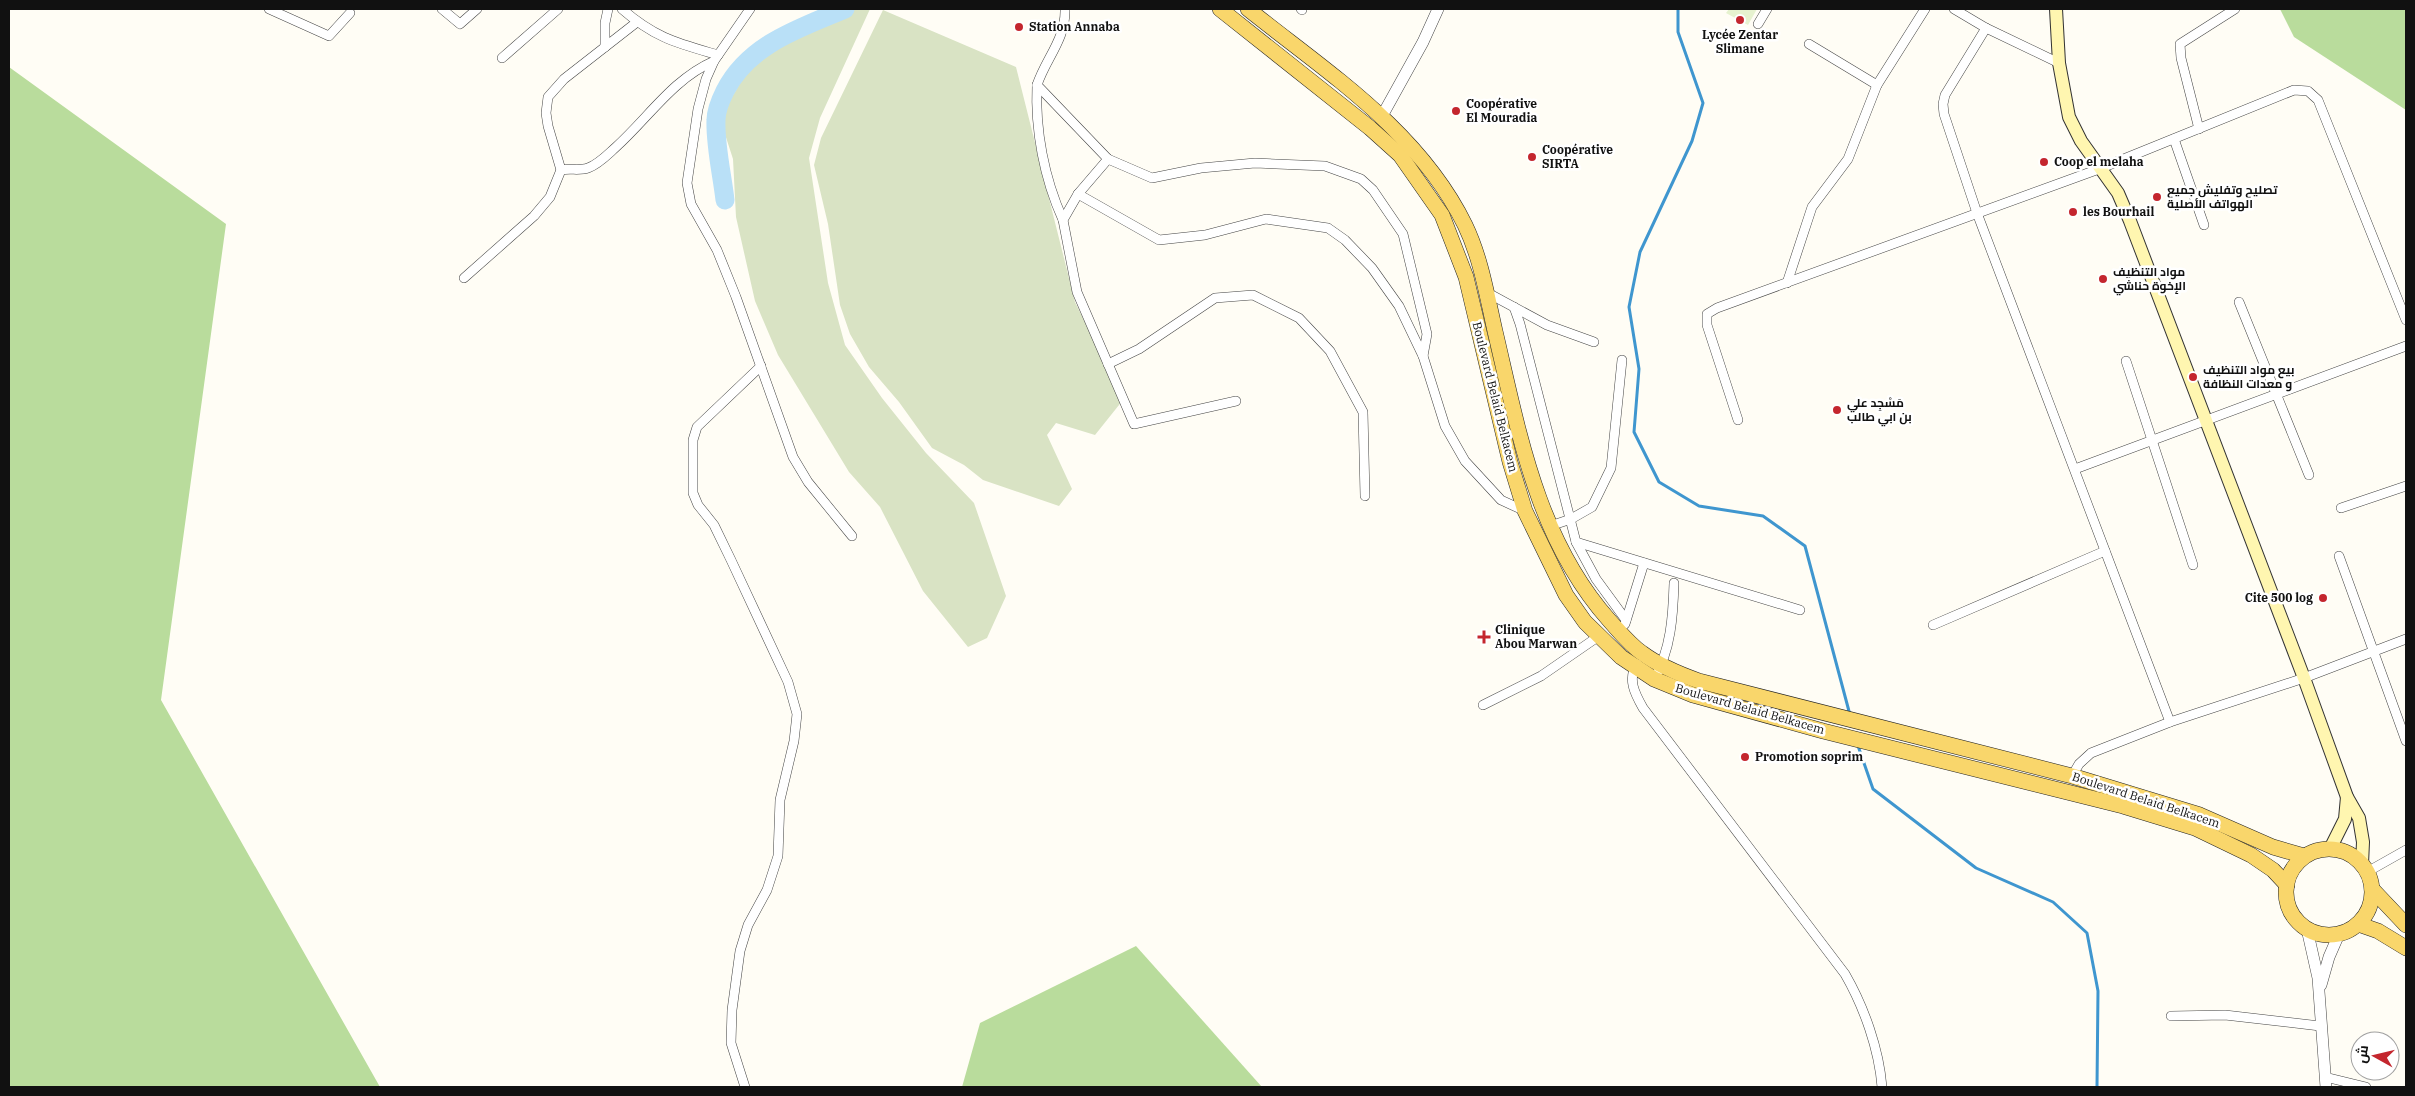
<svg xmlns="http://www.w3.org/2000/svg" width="2415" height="1096" viewBox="0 0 2415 1096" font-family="'IBM Plex Serif',Cairo,serif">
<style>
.forest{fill:#b9dc9c}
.cemetery{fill:#d9e3c4}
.pitch{fill:#e6f2cf}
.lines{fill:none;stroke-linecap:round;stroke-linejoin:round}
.stream{stroke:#3f96cf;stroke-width:3}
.river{stroke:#b9e0f7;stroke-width:19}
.minor-casing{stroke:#444;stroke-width:10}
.tertiary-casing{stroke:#444;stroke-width:12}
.secondary-casing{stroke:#333;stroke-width:14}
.primary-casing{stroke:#222;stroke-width:16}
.minor{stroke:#fff;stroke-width:9}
.tertiary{stroke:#fff;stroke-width:11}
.secondary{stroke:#fff6b0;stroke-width:12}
.primary{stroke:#f9d66b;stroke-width:15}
.poi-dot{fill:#c4262e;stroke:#fff;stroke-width:2}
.labels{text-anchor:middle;stroke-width:5;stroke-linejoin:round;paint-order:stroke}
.poi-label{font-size:12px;font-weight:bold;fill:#111;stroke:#fff;text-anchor:start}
.street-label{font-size:12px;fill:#111;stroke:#fff}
</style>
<rect width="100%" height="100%" fill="#fffdf5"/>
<!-- forest -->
<g class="forest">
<path d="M2280 9H2406V110L2294 37Z"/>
<path d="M9 67 226 224 161 700 380 1087H9Z"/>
<path d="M1136 946 1262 1087H962L980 1023Z"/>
</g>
<!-- cemetery -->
<g class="cemetery">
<path d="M854 9H870L820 118 809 158 828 283 845 345 882 398 926 453 974 503 1006 596 987 638 968 647 923 591 880 507 849 472 778 355 755 301 736 217 733 159 722 125 725 109 747 71 783 40Z"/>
<path d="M883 10 1016 67 1075 302 1123 400 1095 435 1056 423 1047 435 1072 489 1059 506 983 480 964 465 932 448 899 402 869 367 850 334 840 305 828 224 814 165 821 138Z"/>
</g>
<!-- pitch -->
<path class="pitch" d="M1729 9H1757L1748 25 1726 13Z"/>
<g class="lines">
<!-- stream -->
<g class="stream">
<path d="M1678 9V32L1703 103 1692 141 1640 252 1629 307 1639 369 1634 432 1659 482 1699 506 1763 516 1805 546 1850 715"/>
<path d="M1857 743 1873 789 1976 868 2053 902 2087 933 2098 991 2097 1087"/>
</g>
<!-- river -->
<path class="river" d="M725 200C722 174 715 145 716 120 716 110 721 99 725 91 749 44 800 28 845 9"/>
<!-- minor casing -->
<g class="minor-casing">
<g id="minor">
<path d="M269 9 329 36 350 13"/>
<path d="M442 9 460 24 477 9"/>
<path d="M622 9C655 38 677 43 718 55"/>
<path d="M750 9 714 61 706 79 698 109 687 183 691 204 717 250 736 297 793 457 808 482 852 536"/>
<path d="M1065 9C1066 39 1046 58 1037 85L1108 159 1078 194 1063 220 1077 292 1134 424 1236 401"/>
<path d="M1301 9 1302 10"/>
<path d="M1954 9 1986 28 2059 63"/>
<path d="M1758 24 1767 9"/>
<path d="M1986 28 1945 95 1943 104 1944 114 1977 213 2170 722"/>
<path d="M1809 44 1877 85 1925 9"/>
<path d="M605 47V23L608 9"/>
<path d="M502 58 558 9"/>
<path d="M1037 85C1035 130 1044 178 1063 220"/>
<path d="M2199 129 2181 58 2180 44 2235 9"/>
<path d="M2174 139 2204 225"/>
<path d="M1108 159 1152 178 1201 168 1255 163 1325 166 1361 179 1373 190 1403 234 1427 334 1423 356"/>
<path d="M561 170 548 126 546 113 548 97 564 79 637 22"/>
<path d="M1078 194 1159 240 1205 235 1266 219 1328 228 1345 240 1372 268 1399 306 1423 356 1445 426 1465 461 1501 500 1525 511"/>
<path d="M464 278 534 216 550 197 561 170C570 168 580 171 588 168 599 164 607 155 616 147 649 117 673 79 714 61"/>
<path d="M1787 283 1812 207 1848 159 1877 85"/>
<path d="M1486 292 1547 325 1594 342"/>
<path d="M2239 302 2309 475"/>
<path d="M1514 307 1520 324 1576 542 1800 610"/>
<path d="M2126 361 2193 565"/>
<path d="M1108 364 1139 349 1215 298 1253 295 1299 318 1330 351 1363 412 1365 496"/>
<path d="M1738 420 1707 325V314L1717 308 2099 169 2294 90 2308 91 2318 100 2406 320"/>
<path d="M2075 469 2406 346"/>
<path d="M2341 508 2406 486"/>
<path d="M1550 526 1571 519 1592 507 1611 468 1622 360"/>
<path d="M1576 542 1596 579 1626 620"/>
<path d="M2339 556 2406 741"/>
<path d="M1625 624 1644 563"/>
<path d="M1933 625 2105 551"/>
<path d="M1637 664C1627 679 1635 694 1643 708L1845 974C1864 1007 1879 1049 1882 1087"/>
<path d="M1654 679C1671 650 1673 616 1674 583"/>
<path d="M1483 705 1541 676 1599 636"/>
<path d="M2072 776 2079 764 2091 753 2170 722 2304 678 2406 639"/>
<path d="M2367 872 2406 850"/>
<path d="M2171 1016 2225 1015 2320 1026"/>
<path d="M2325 1077 2366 1087"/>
<path d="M745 1087 731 1043 732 1010 740 951 748 925 767 890 778 856 780 800 794 741 797 714 788 682 731 560 714 525 698 505 693 493V440L697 427 761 366"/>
</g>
</g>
<!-- tertiary casing -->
<g class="tertiary-casing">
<g id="tertiary">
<path d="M1382 116 1423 42 1438 9"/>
<path d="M2307 929 2318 978 2326 1087"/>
<path d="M2321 985 2329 957 2339 934"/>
</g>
</g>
<!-- secondary casing -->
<g class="secondary-casing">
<g id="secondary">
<path d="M2056 9 2059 63 2069 117 2081 141 2118 193 2130 221 2304 678 2347 797 2359 818 2363 842 2362 864"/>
<path d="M2330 849 2345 819 2347 797"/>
</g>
</g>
<!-- primary casing -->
<g class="primary-casing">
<g id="primary">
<path d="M1220 9 1370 128 1400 155 1442 215 1466 277 1510 462 1525 511 1566 595 1585 622 1621 657 1654 679 1693 695 1823 731 2123 806 2195 828 2251 855 2273 870 2287 885"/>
<path d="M1248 9C1328 73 1419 131 1465 225 1481 258 1487 296 1495 331 1519 433 1537 539 1609 620 1619 631 1629 644 1642 653 1658 665 1679 674 1699 681L2072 776 2200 815 2273 847 2304 856"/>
<circle cx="2329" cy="892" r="43"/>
<path d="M2372 889 2406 925"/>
<path d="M2358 924 2378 931 2406 948"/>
</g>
</g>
<!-- minor -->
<use href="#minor" class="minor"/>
<!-- tertiary -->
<use href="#tertiary" class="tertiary"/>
<!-- secondary -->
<use href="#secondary" class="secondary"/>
<!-- primary -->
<use href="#primary" class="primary"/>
</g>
<!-- markers -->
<g class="poi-dot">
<circle cx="1740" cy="20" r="5"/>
<circle cx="1019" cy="27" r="5"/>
<circle cx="1456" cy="111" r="5"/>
<circle cx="1532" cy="157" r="5"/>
<circle cx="2044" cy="162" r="5"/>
<circle cx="2157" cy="197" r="5"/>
<circle cx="2073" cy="212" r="5"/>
<circle cx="2103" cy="279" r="5"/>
<circle cx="2193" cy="377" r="5"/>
<circle cx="1837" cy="410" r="5"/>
<circle cx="2323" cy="598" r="5"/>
<path d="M1481.5 629.5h5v5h5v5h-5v5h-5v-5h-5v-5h5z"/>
<circle cx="1745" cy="757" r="5"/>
</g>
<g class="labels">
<!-- poi labels -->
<g class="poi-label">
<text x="1029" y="31">Station Annaba</text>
<text x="1740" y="39" text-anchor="middle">Lycée Zentar<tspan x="1740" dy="14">Slimane</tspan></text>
<text x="1466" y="108">Coopérative<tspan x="1466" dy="14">El Mouradia</tspan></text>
<text x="1542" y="154">Coopérative<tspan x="1542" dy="14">SIRTA</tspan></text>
<text x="2054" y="166">Coop el melaha</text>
<text x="2167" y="194">تصليح وتفليش جميع<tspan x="2167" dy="14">الهواتف الأصلية</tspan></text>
<text x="2083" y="216">les Bourhail</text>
<text x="2113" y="276">مواد التنظيف<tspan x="2113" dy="14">الإخوة حناشي</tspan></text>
<text x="2203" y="374">بيع مواد التنظيف<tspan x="2203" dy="14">و معدات النظافة</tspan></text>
<text x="1847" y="407">مَسْجِد علي<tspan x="1847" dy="14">بن ابي طالب</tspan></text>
<text x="2313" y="602" text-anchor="end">Cite 500 log</text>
<text x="1495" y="634">Clinique<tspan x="1495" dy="14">Abou Marwan</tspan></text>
<text x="1755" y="761">Promotion soprim</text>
</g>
<!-- street labels -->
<g class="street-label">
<text transform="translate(1495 397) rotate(76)" y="4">Boulevard Belaid Belkacem</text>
<text transform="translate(1750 709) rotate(16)" y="4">Boulevard Belaid Belkacem</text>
<text transform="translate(2146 800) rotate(18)" y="4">Boulevard Belaid Belkacem</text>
</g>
</g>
<!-- border -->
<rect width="2415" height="1096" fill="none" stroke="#111111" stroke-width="20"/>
<!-- north arrow -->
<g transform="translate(2375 1056) rotate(278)"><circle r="24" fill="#ffffff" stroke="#a0a0a0"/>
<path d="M0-4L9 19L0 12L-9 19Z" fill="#c4262e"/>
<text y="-8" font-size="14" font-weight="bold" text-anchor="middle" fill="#111111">ش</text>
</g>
</svg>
